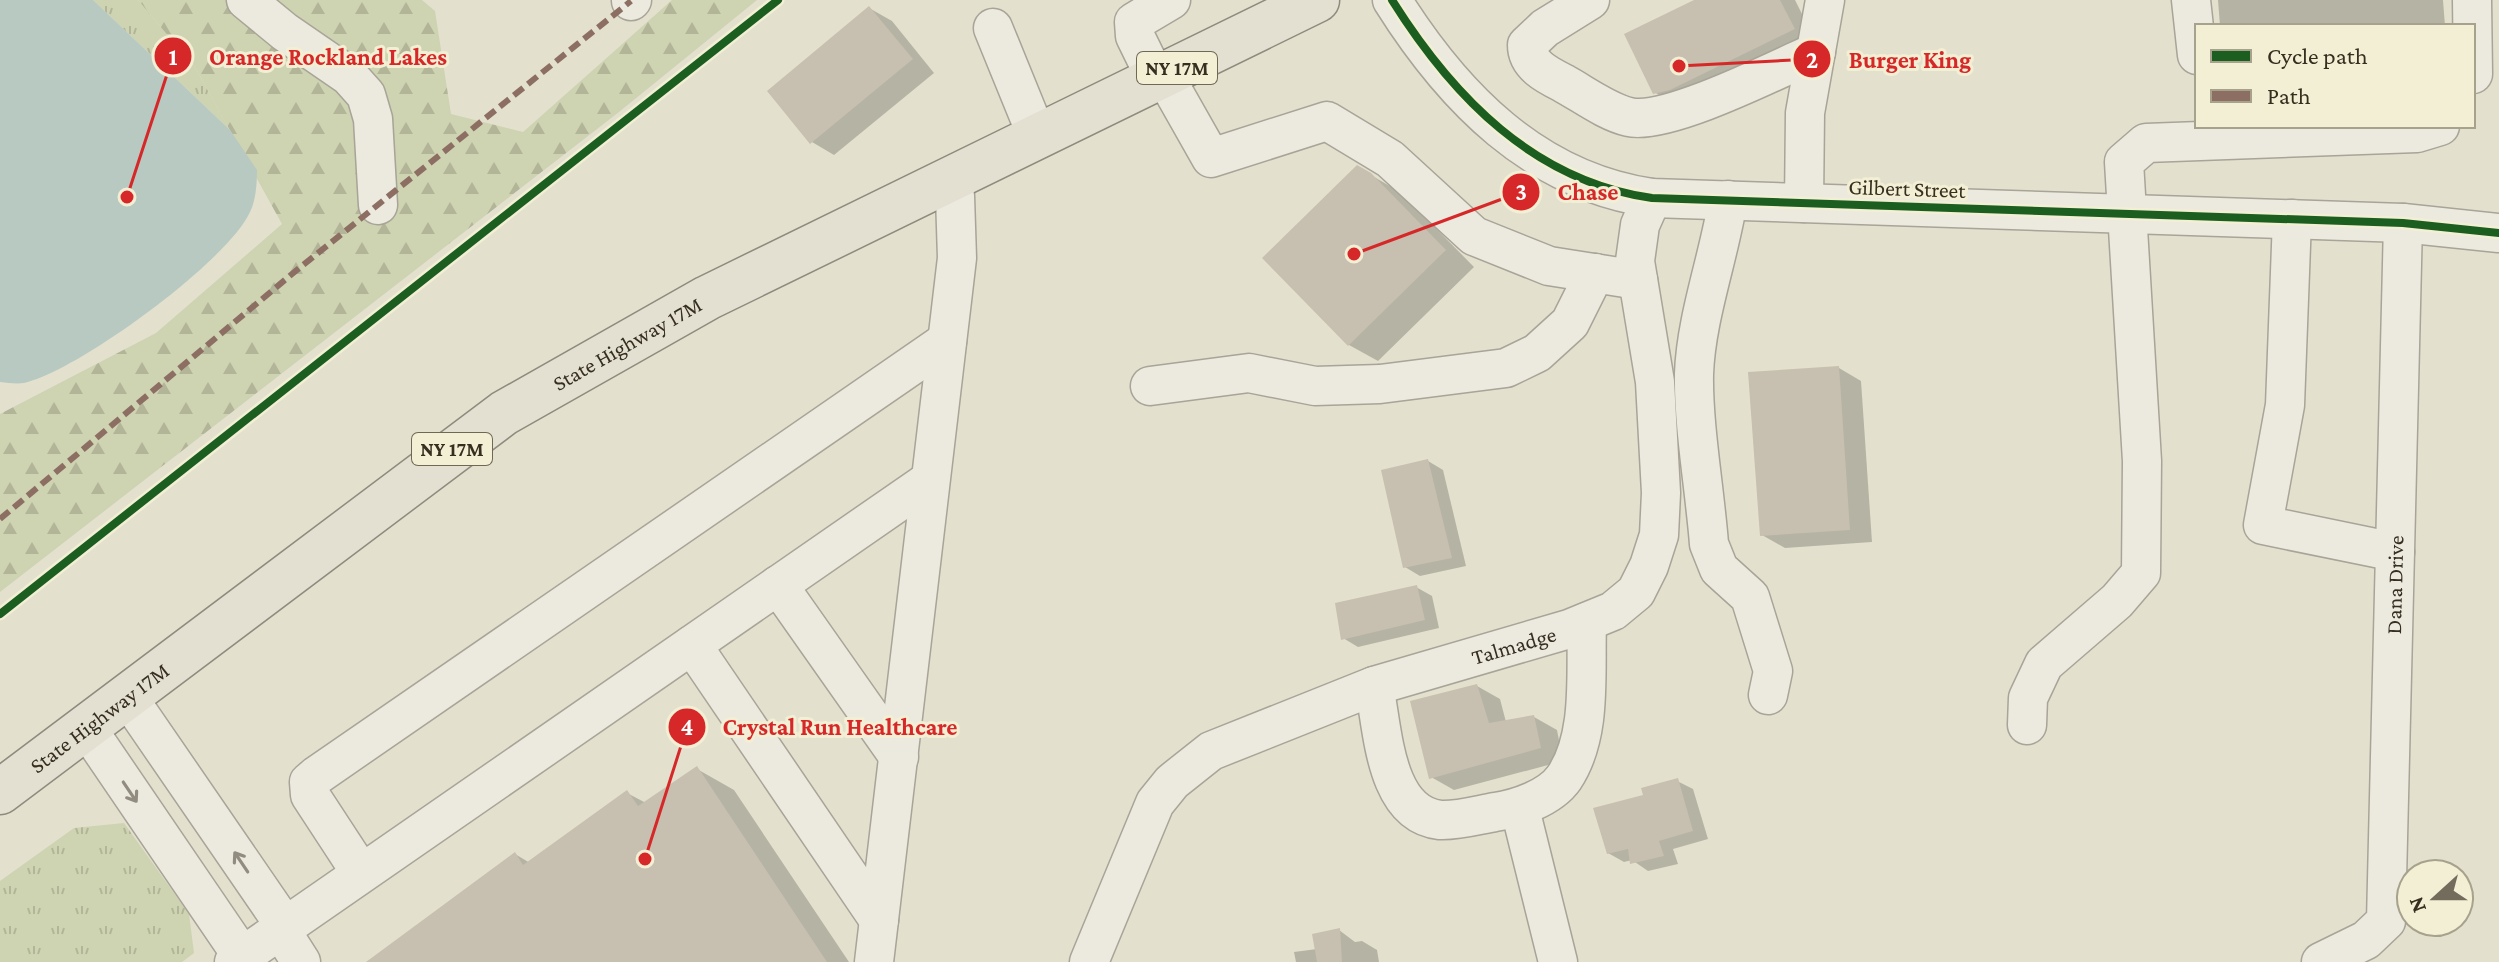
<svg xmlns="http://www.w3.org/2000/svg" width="2499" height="962" viewBox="0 0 2499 962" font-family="'Crimson Pro',serif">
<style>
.grass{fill:url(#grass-tufts)}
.forest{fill:url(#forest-firs)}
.water{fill:#b8c9c1}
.shadow{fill:#0003}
.building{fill:#c7bfaf}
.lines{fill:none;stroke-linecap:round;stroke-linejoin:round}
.minor-casing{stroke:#a8a497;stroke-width:41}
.major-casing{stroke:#8e8a7e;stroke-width:47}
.minor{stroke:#ece9df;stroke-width:38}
.major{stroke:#e3e0d1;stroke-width:44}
.quiet{stroke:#8d6e63;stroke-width:6;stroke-dasharray:12 6;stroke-linecap:butt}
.cycleway-casing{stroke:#f3efd4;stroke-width:13}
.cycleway{stroke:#1b5e20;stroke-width:8}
.oneway{stroke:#918c7f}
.labels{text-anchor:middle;stroke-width:6;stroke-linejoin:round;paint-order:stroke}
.shield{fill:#f3efd4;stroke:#6f6855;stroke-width:2}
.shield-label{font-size:20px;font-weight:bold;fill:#362e1f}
.street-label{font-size:22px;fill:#362e1f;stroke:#f3efd4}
.leader{fill:none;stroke:#d62828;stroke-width:3}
.callout-dot{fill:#d62828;stroke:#f3efd4;stroke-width:3}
.mark-label{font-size:24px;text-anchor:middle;font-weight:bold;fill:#fff}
.callout-label{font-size:24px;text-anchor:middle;font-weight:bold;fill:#d62828;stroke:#f3efd4;stroke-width:6;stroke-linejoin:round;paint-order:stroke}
</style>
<defs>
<pattern id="grass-tufts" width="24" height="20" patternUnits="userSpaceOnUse" patternTransform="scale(2)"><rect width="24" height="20" fill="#ced3b1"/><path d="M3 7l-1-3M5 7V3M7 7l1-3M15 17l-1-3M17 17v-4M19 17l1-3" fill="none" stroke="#b2b598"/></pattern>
<pattern id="forest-firs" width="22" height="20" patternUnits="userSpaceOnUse" patternTransform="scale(2)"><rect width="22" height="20" fill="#ced3b1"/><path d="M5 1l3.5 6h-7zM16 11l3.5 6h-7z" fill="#b2b598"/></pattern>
</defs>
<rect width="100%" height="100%" fill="#e3e0ce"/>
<!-- grass -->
<g class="grass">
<path d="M93 0H138L196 69 230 130Z"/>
<path d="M124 823 189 914 194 953 182 962H0V881L74 828Z"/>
</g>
<!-- forest -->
<path class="forest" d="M138 0H422L435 11 451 114 523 132 672 0H757L619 112 0 592V414L156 333 282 224 196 69Z"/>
<!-- water -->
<path class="water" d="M0 0H93L230 130 257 170C257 183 256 200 250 212 228 261 78 371 24 383 17 384 8 383 0 382Z"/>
<!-- shadow -->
<g class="shadow">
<path d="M1699 0H1795L1816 42 1677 105 1654 92Z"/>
<path d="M2218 0H2443L2445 26H2220Z"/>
<path d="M869 8 892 21 934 73 834 155 812 142Z"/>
<path d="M1357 167 1400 192 1474 267 1378 361 1349 345 1265 258Z"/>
<path d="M1839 368 1861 381 1872 542 1785 548 1762 535Z"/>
<path d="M1428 461 1443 470 1466 566 1420 576 1405 567Z"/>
<path d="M1416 587 1432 596 1439 628 1358 647 1343 638Z"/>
<path d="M1477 686 1500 699 1506 722 1534 717 1557 730 1563 761 1454 790 1431 777Z"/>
<path d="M697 769 734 790 849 962H376L515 854 530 863 627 793 646 803Z"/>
<path d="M1677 781 1693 789 1708 839 1673 849 1678 864 1648 871 1632 860 1624 862 1608 853 1646 796Z"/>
<path d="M1339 930 1355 942 1362 941 1377 950 1379 962H1296L1294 952 1317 949Z"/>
</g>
<!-- building -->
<g class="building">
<path d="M1694 0H1780L1795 29 1670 90 1653 94 1624 34Z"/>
<path d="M869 6 913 59 810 144 767 91Z"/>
<path d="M1357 165 1371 173 1446 250 1348 346 1262 258Z"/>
<path d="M1839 366 1850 530 1760 536 1748 372Z"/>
<path d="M1428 459 1452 558 1403 568 1381 470Z"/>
<path d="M1417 585 1425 620 1341 640 1335 603Z"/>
<path d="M1477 684 1489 723 1534 715 1541 748 1429 779 1410 701Z"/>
<path d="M697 766 827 962H366L515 852 523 865 627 790 638 806Z"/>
<path d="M1678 778 1693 831 1659 841 1664 856 1630 864 1628 849 1607 854 1593 808 1643 795 1641 788Z"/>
<path d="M1340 928 1342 962H1317L1312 934Z"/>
</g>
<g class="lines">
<!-- minor casing -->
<g class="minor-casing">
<g id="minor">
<path d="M246 0 285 32 349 76 366 95 373 119 378 205"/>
<path d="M1392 0C1453 97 1534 181 1652 198L2403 223 2499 233"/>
<path d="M1590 0 1545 28 1527 45C1527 65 1547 75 1563 83 1583 94 1607 112 1629 117 1666 126 1778 69 1816 52"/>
<path d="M2191 0 2197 55"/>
<path d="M2472 0 2473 74"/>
<path d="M631 1 632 0"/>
<path d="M993 28 1037 136"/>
<path d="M1164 75 1211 158 1327 121 1390 159 1474 236 1549 266 1638 280"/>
<path d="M1156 79 1135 36 1134 22 1171 0"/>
<path d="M1728 200C1719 257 1696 317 1694 374 1693 425 1705 491 1709 544L1719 569 1750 597 1773 671 1768 695"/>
<path d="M1804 203 1805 113 1825 0"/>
<path d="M2292 219 2285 405 2263 525 2395 552"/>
<path d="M1150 386 1249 373 1315 386 1380 384 1506 368 1537 353 1570 323 1595 273"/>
<path d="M778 585 899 757"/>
<path d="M692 645 879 920"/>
<path d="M1374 686C1383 728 1384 814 1440 820 1457 821 1478 815 1495 812 1517 809 1550 798 1564 778 1593 735 1585 672 1587 622"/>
<path d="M127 696 285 926"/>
<path d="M2027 725 2028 698 2044 664 2117 601 2141 573 2142 461 2124 162 2146 143 2417 133 2440 126"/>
<path d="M86 727 242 956"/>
<path d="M1520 809 1558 962"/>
<path d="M361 873 310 795 309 782 316 776 947 341"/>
<path d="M280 929 301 962"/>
<path d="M234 962 930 480"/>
<path d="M874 962 957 258 955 196 950 178"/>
<path id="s1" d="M1089 962 1155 803 1172 782 1211 751 1374 686 1569 629 1613 611 1636 592 1649 566 1659 535 1661 493 1655 382 1635 261 1640 225 1652 198"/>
<path id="s2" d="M2321 962 2366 940 2386 921 2403 223"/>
</g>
</g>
<!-- major casing -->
<g class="major-casing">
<g id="major">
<path id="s3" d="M0 792 504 413 707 298 1317 0"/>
</g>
</g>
<!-- minor -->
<use href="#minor" class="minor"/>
<!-- major -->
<use href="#major" class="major"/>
<!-- quiet -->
<path class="quiet" d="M0 519 292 274 631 1"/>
<!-- cycleway casing -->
<g class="cycleway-casing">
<g id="cycleway">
<path d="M1392 0C1453 97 1534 181 1652 198L2403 223 2499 233"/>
<path d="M0 614 778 0"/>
</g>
</g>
<!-- cycleway -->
<use href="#cycleway" class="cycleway"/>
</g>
<!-- one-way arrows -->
<defs><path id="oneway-shaft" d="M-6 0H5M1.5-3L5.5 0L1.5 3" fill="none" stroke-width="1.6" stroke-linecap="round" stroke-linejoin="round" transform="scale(2)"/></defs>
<g class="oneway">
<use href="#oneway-shaft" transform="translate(130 792) rotate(56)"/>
<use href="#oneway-shaft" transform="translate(241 862) rotate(-124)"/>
</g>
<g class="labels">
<!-- shield labels -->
<g class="shield">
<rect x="1137" y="52" width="80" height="32" rx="6"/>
<rect x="412" y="433" width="80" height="32" rx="6"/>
</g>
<g class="shield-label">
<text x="1177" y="75">NY 17M</text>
<text x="452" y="456">NY 17M</text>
</g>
<!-- street labels -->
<g class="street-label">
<text transform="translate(1907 188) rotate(2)" y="8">Gilbert Street</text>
<text dy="8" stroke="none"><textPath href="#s3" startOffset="772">State Highway 17M</textPath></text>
<text dy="8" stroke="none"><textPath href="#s2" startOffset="414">Dana Drive</textPath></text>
<text dy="8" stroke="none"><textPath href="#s1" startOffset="570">Talmadge</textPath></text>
<text dy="8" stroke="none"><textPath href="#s3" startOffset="124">State Highway 17M</textPath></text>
</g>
</g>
<!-- callouts -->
<path class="leader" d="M127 197L173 56M1679 66L1812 59M1354 254L1521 192M645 859L687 727"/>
<g class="callout-dot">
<circle cx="127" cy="197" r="8"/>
<circle cx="1679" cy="66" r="8"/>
<circle cx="1354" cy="254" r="8"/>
<circle cx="645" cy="859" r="8"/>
<circle cx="173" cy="56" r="20"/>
<circle cx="1812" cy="59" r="20"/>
<circle cx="1521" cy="192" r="20"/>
<circle cx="687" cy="727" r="20"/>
</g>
<g class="mark-label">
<text x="173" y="65">1</text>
<text x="1812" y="68">2</text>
<text x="1521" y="200">3</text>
<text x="687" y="735">4</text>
</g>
<g class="callout-label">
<text x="328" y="65">Orange Rockland Lakes</text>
<text x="1910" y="68">Burger King</text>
<text x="1588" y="200">Chase</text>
<text x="840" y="735">Crystal Run Healthcare</text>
</g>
<!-- legend -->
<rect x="2195" y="24" width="280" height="104" fill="#f3efd4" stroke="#a7a28c" stroke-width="2"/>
<rect x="2211" y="50" width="40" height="12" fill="#1b5e20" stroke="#a7a28c" stroke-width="2"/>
<text x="2267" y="64" font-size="24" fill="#362e1f">Cycle path</text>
<rect x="2211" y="90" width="40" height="12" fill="#8d6e63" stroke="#a7a28c" stroke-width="2"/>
<text x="2267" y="104" font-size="24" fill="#362e1f">Path</text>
<!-- north arrow -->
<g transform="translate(2435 898) rotate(249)"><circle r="38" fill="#f3efd4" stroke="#a7a28c" stroke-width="2"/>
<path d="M0-6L14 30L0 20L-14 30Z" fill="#736c5c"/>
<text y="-12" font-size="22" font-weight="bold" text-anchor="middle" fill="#362e1f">N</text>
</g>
</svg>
